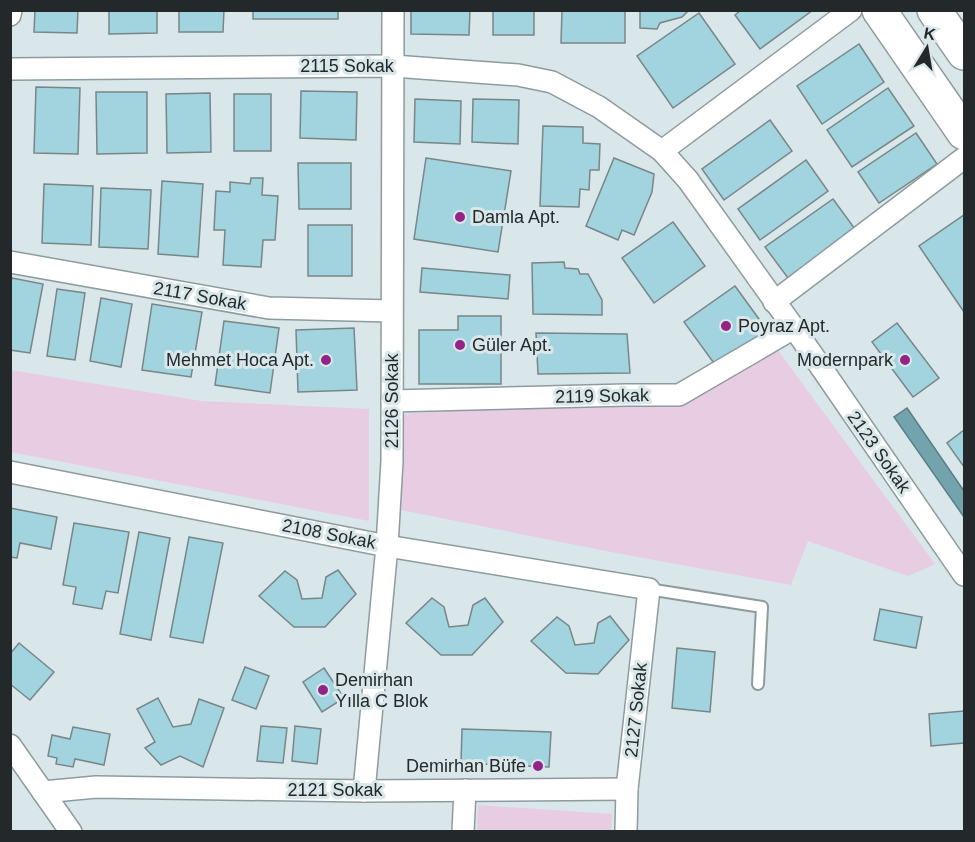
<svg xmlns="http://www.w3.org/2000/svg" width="975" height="842" viewBox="0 0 975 842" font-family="Arial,sans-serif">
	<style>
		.green { fill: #e8cce2 }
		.water { fill: #73a4ae; stroke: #5b7f86; stroke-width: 1.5 }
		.building { fill: #a1d4de; stroke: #798688; stroke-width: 1.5 }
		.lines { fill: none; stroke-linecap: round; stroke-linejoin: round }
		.service-casing { stroke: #8e9b9e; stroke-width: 14 }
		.minor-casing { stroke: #8e9b9e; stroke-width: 24 }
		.primary-casing { stroke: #8e9b9e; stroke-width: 36 }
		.service { stroke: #fff; stroke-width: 10 }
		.minor { stroke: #fff; stroke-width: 21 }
		.primary { stroke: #fff; stroke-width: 33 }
		.poi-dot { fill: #922485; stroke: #d9e7ea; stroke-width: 2 }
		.labels { text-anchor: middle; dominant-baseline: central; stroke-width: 6; stroke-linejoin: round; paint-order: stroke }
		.street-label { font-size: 18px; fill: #23292a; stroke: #d9e7ea }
		.poi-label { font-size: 18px; fill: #23292a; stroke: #d9e7ea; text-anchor: start }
	</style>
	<rect width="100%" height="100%" fill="#d9e7ea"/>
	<g class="green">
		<path d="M777,349L935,564L908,576L808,541L791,585L616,553L401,510L404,414L516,406H680Z"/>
		<path d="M10,370L202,401L369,409V521L11,452Z"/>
		<path d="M478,805L612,814L611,831H477Z"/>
	</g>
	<path class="water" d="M907,408L964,491V517L894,417Z"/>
	<g class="building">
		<path d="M35,10H78L77,33L34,32Z"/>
		<path d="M109,10H157V33L109,34Z"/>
		<path d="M179,10H224L223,32H179Z"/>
		<rect x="253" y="10" width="85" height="9"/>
		<path d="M411,10H470L469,35L411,34Z"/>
		<rect x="493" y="10" width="41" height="25"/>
		<path d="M562,10H625V43H561Z"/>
		<path d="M640,10H689L682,17L660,23L657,29L640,28Z"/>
		<path d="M741,10H813L760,49L735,15Z"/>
		<path d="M699,13L735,64L673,108L637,56Z"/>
		<path d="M859,44L884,82L822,124L797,86Z"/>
		<path d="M36,87L80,88L78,154L34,153Z"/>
		<path d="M888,88L914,126L852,167L827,130Z"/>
		<path d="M301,91L357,92L356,140L300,138Z"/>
		<path d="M96,92H147V153L97,154Z"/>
		<path d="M210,93L211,152L167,153L166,94Z"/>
		<rect x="234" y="94" width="37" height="57"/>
		<path d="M415,99L461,101L460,144L414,142Z"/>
		<path d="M473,99L519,100L518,144L472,142Z"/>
		<path d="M770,120L792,151L724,200L702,169Z"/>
		<path d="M543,126L583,127V143L600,144L599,170H590L589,190L580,189L579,207L540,206Z"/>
		<path d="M916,133L937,164L879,203L858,172Z"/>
		<path d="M426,158L511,171L498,252L414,239Z"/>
		<path d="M614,158L654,174L652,192L634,235L622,230L618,240L586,226Z"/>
		<path d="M806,160L828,191L760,240L738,209Z"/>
		<path d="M298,163H351V209H299Z"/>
		<path d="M251,178H263L262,195L278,196L275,240H263L261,267L223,265L225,230H214L216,191L230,192V182L250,184Z"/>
		<path d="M162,181L203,184L198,257L158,254Z"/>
		<path d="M44,184L93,186L91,245L42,243Z"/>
		<path d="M101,188L151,190L148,249L99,247Z"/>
		<path d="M833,199L855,229L788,278L765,247Z"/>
		<path d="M964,215V312L919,246Z"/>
		<path d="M673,222L705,266L654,303L622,258Z"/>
		<rect x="308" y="225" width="44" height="51"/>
		<path d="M564,262L565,268L578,269L580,274H588L602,300V315L533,314L532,263Z"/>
		<path d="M422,268L510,275L508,299L420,292Z"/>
		<path d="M12,278L43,284L30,353L10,350V285Z"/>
		<path d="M735,286L767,330L716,366L684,322Z"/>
		<path d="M57,289L85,293L75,360L47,356Z"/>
		<path d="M101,298L132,304L121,367L90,361Z"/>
		<path d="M152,304L202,312L191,377L142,370Z"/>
		<path d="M458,316H501V384H419V330H458Z"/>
		<path d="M224,321L279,328L270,393L215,385Z"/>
		<path d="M897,323L939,378L913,397L872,342Z"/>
		<path d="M354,328L357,390L298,392L296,330Z"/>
		<path d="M536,333L627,334L630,373L538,374Z"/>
		<path d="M964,430V467L947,443Z"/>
		<path d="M10,508L57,517L51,549L20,543L17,558L10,557Z"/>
		<path d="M74,523L129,532L118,593L106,591L102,609L73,604L76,587L63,585Z"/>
		<path d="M139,532L170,538L151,640L120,634Z"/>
		<path d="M189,537L223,543L203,643L170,637Z"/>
		<path d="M338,570L356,594L325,627H294L259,596L285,571L297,580L302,599L322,598L326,577Z"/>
		<path d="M432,598L444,607L449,627L468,625L473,605L485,598L503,622L472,655H441L406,623Z"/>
		<path d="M880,609L922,617L916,648L874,640Z"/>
		<path d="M610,616L629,640L598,674L566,673L531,641L557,617L569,626L575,645L594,643L598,623Z"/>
		<path d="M19,643L54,672L30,700L10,684V654Z"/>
		<path d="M677,648L715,652L710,712L672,708Z"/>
		<path d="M245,667L269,676L256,709L232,700Z"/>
		<path d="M324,668L344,698L322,712L303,682Z"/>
		<path d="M158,698L173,727L191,724L199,699L224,708L203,767L180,756L161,765L145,748L155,742L137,709Z"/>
		<path d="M964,711V743L931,746L929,714Z"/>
		<path d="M261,726L287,728L283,763L257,761Z"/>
		<path d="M295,726L321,729L317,764L292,761Z"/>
		<path d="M73,727L110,734L104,765L75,759L73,767L56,764L57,758L48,756L52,735L70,739Z"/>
		<path d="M462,729L551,732L549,767L461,763Z"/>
	</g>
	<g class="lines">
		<g class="service-casing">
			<path id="service" d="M648,589L762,607L758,684"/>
		</g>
		<g class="minor-casing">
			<g id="minor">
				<path d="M10,15L11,10"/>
				<path d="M10,69L393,66L518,75L552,82L599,107L662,151L688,180L794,328L964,575"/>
				<path d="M662,151L851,10"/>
				<path d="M10,262L269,308L392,311"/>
				<path d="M774,302L964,158"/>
				<path d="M392,401L626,395H679L794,328"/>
				<path d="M10,472L387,546L649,589L627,789L626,832"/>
				<path d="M10,745L71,832"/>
				<path d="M364,791L387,546L392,461L393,10"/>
				<path d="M43,792L96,787L364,791L627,789"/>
				<path d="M463,832L465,790"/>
			</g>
		</g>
		<g class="primary-casing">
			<g id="primary">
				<path d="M879,10L964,133"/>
				<path d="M934,10L964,53"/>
			</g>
		</g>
		<use href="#service" class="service"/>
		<use href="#minor" class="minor"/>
		<use href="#primary" class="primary"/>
	</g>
	<g class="poi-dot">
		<circle cx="460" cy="217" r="6"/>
		<circle cx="726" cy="326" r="6"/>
		<circle cx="460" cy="345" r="6"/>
		<circle cx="326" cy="360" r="6"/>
		<circle cx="905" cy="360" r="6"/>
		<circle cx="323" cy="690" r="6"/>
		<circle cx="538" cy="766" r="6"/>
	</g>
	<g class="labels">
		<g class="street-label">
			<text x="347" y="66">2115 Sokak</text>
			<text transform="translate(200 296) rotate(10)">2117 Sokak</text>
			<text transform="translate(602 396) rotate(-1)">2119 Sokak</text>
			<text transform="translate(392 401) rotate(-90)">2126 Sokak</text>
			<text transform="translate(879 452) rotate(55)">2123 Sokak</text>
			<text transform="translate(329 534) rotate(11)">2108 Sokak</text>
			<text transform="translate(636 710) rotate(-84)">2127 Sokak</text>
			<text x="335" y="790">2121 Sokak</text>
		</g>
		<g class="poi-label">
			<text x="472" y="217">Damla Apt.</text>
			<text x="738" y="326">Poyraz Apt.</text>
			<text x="472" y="345">Güler Apt.</text>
			<text x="314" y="360" text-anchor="end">Mehmet Hoca Apt.</text>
			<text x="893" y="360" text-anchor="end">Modernpark</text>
			<text x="335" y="680">Demirhan<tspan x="335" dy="21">Yılla C Blok</tspan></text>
			<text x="526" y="766" text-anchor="end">Demirhan Büfe</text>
		</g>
	</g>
	<rect width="975" height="842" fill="none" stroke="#23292a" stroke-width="24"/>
	<g transform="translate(927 48) rotate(11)" stroke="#d9e7ea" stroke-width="4.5" paint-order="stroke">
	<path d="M0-4.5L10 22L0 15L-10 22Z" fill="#23292a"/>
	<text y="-9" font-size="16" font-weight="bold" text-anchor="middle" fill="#23292a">K</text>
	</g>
</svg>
